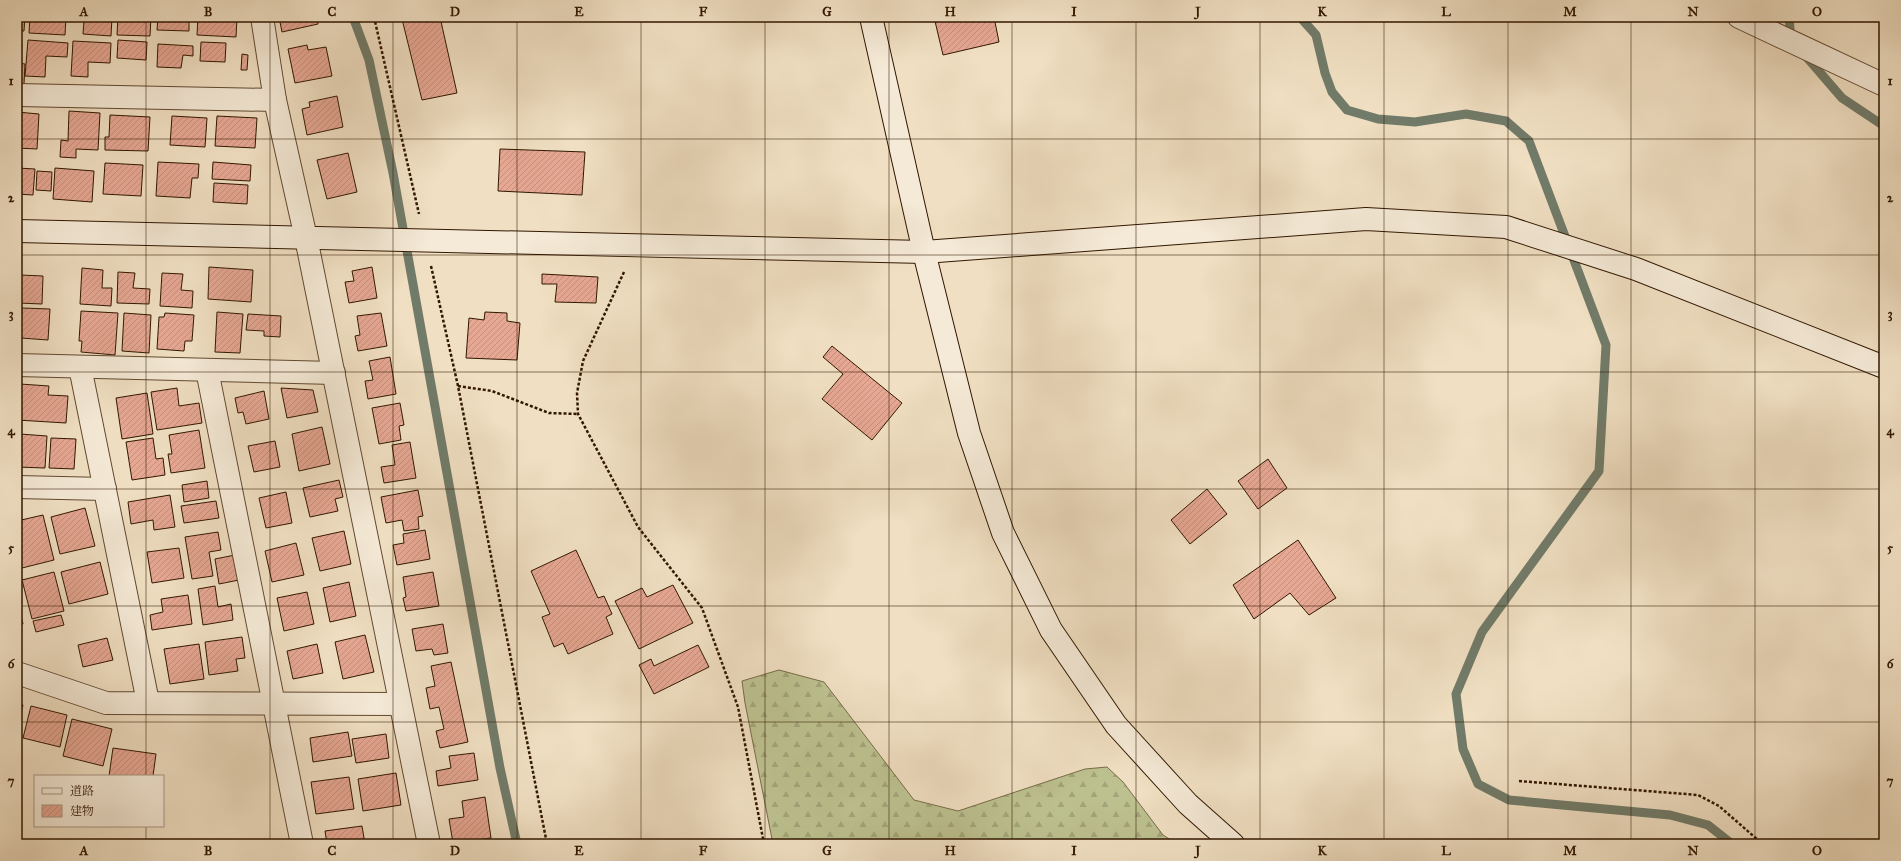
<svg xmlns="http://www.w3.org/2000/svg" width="1901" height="861" viewBox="0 0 1901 861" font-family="'IM FELL Great Primer','Noto Serif JP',serif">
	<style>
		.forest { fill: url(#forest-firs); stroke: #776c48 }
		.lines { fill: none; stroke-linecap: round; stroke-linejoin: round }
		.stream { stroke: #717b69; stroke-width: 9 }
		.building { fill: url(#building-hatch); stroke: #311700 }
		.street-casing { stroke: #614930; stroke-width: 24 }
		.secondary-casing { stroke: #311700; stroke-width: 24 }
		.path { stroke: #311700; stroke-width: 2.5; stroke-dasharray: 3 2; stroke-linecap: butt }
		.street { stroke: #f5ead7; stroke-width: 22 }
		.secondary { stroke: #f5ead7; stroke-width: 22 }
		.grid { fill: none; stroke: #311700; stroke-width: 1; stroke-opacity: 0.55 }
		.neatline { fill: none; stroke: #311700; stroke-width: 1.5 }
		.grid-label { font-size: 13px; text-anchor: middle; font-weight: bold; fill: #311700 }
	</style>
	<defs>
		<pattern id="forest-firs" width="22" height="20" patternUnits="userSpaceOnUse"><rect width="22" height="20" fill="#bdc190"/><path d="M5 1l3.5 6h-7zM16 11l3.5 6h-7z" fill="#a3a57a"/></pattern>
		<pattern id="building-hatch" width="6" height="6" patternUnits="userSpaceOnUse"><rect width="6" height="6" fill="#e6a793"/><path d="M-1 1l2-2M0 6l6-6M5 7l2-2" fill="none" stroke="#c68f7d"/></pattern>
	</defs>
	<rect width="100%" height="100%" fill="#f0dfc2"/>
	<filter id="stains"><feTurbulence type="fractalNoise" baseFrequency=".005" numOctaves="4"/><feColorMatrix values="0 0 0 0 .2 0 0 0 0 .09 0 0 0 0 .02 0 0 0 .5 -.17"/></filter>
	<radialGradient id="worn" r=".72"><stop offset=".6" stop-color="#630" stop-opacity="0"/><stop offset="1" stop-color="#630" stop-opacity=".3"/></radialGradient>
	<path class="forest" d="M779,670L824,682L914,800L958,811L1085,769L1107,767L1123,782L1163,835L1177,844H773L745,703L742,681Z"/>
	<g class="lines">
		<g class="stream">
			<path d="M353,17L369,60L393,173L500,768L517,844"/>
			<path d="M1300,17L1316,35L1325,73L1332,92L1347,110L1378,119L1415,122L1466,114L1506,121L1529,141L1606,345L1599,471L1482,632L1456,694L1463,749L1478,784L1509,800L1670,815L1708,825L1732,844"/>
			<path d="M1789,17L1791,40"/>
			<path d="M1804,54L1842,98L1884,126"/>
		</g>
	</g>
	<g class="building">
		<path d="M17,17H25L24,31H17Z"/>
		<path d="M30,17H66L65,35L29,33Z"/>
		<path d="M70,17H112L111,36L83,34L84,21H70Z"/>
		<path d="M118,17H151L150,36L117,35Z"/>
		<path d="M158,17H189V31L157,30Z"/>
		<path d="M198,17L237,18L236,37L197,35Z"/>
		<path d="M279,17H317L318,24L282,32Z"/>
		<path d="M408,17H440L457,93L422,100L402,19Z"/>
		<path d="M934,17H994L999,42L943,55Z"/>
		<path d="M28,40L68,43L67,57L46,56L45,77L25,76Z"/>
		<path d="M118,40L147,42L146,60L117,58Z"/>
		<path d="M73,41L111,43L110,63L88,62V77L71,76Z"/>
		<path d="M201,42L226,43L225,62L200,61Z"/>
		<path d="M17,44H22L21,58H17Z"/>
		<path d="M158,44L193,46V56L183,55L181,68L157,67Z"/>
		<path d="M307,45L308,50L326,47L332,76L295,83L288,49Z"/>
		<path d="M242,54L248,55L247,70H241Z"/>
		<path d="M17,63L25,64L24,84H17Z"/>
		<path d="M337,96L343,127L307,135L302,109L310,107L309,102Z"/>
		<path d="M69,111L100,113L98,150L76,149V158L60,157L61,140L68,141Z"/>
		<path d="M17,112L39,114L37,149L17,148Z"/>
		<path d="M110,115L150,117L148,151L105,150V137H109Z"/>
		<path d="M172,116L207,118L205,147L170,145Z"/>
		<path d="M217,116L257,118L255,148L215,146Z"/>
		<path d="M500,149L585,152L582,195L498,191Z"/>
		<path d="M348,153L357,192L327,199L317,160Z"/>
		<path d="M158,162L199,164L198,178H192L190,198L156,196Z"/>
		<path d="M213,162L251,165L250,181L212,179Z"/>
		<path d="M105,163L143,165L141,196L103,194Z"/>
		<path d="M17,168L35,169L33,195L17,194Z"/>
		<path d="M55,168L94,171L92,202L53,199Z"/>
		<path d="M37,171L52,172L51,191L36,190Z"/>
		<path d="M214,183L248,185L247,204L213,202Z"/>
		<path d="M209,267L253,270L251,302L208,299Z"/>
		<path d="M372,267L377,298L349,303L345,282L354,281L352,271Z"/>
		<path d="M82,268L103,270L102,288H112L111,306L80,304Z"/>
		<path d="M118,272L135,273L133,288L150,289L149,304L117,303Z"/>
		<path d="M162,273L183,274L181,290L193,291L192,308L160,306Z"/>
		<path d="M542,274L598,277L596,303L555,302L557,284H542Z"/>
		<path d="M20,275L43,276L42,304L18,303Z"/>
		<path d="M22,308L50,309L48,340L21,338Z"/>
		<path d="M81,311L118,313L115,355L81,352L82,341H79Z"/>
		<path d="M217,312L243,314L240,353L215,352Z"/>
		<path d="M485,312L507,313V321L520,323L517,360L466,358L469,318L484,320Z"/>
		<path d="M124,313L151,315L149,353L122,351Z"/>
		<path d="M165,313L194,315L192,341H185L184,351L157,349L159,317H164Z"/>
		<path d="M381,313L387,346L358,351L355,336L360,335L357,316Z"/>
		<path d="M248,314L281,316L280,337L264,336V331L246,330Z"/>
		<path d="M832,346L902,403L872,440L822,399L843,374L823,357Z"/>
		<path d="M390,357L396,394L368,399L365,381L373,380L369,361Z"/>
		<path d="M20,384L49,386L48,395L68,396L66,423L17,420Z"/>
		<path d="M177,388L179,406L199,403L202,423L157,430L151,392Z"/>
		<path d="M281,388L313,390L318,412L287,418Z"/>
		<path d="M264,391L269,419L246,424L243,412L238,413L235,398Z"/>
		<path d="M147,393L153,434L122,439L116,398Z"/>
		<path d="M400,403L404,425L399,426L401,440L379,444L372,408Z"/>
		<path d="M322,427L330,464L299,471L292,434Z"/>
		<path d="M199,430L205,468L171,473L168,454H172L169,435Z"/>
		<path d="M20,434L47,436L45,468L17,467Z"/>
		<path d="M51,438L76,439L74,469L49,468Z"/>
		<path d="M153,438L156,459L163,458L165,475L132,480L126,442Z"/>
		<path d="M275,441L280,467L254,472L248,446Z"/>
		<path d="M410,442L416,478L384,483L381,467L395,465L392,445Z"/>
		<path d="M1268,459L1287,488L1258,509L1238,481Z"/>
		<path d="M339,480L343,497L335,499L338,511L310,517L303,488Z"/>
		<path d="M207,481L209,498L184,502L182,485Z"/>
		<path d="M1207,489L1227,514L1190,544L1171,520Z"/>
		<path d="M418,490L423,516L418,517L419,529L404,531L402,520L386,523L381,497Z"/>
		<path d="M286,492L292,523L266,528L259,498Z"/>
		<path d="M170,495L175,527L154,530L153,520L131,524L128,502Z"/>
		<path d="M216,501L219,518L184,523L181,506Z"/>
		<path d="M85,508L95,546L60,554L51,517Z"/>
		<path d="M43,515L54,560L18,569L17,521Z"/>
		<path d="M425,530L430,559L397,565L393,545L404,543L403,534Z"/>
		<path d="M344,531L351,564L320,571L312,538Z"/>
		<path d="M218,532L221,550L209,552L213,576L192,579L185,537Z"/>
		<path d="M1298,540L1336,598L1309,615L1290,593L1254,619L1233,585Z"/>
		<path d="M296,543L304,575L272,582L265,551Z"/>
		<path d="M179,548L184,578L152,583L147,552Z"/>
		<path d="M576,550L598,598L604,596L612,614L606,617L613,634L568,654L563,643L554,647L542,617L550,614L531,571Z"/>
		<path d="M235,555L239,580L219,584L215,559Z"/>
		<path d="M100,562L108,594L69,604L61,572Z"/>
		<path d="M54,572L64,611L32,619L22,580Z"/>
		<path d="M433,572L439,606L406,611L403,598L406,597L403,577Z"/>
		<path d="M349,582L356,616L330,622L323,588Z"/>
		<path d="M673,585L693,623L639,649L615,601L642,588L647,597Z"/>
		<path d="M215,586L218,607L231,604L233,620L203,625L198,589Z"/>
		<path d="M307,592L314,624L284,631L277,598Z"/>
		<path d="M188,595L192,624L152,630L150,615L163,612L161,599Z"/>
		<path d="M17,599L23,624L17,625Z"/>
		<path d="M61,615L64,625L36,632L33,621Z"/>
		<path d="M443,624L448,653L434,655L432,649L416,651L412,629Z"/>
		<path d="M365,635L374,672L343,679L335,642Z"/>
		<path d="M242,637L245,658L236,659L238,671L209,675L205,642Z"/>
		<path d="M107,638L113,660L83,667L78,645Z"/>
		<path d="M199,644L204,679L170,684L164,649Z"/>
		<path d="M317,644L323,673L293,679L287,651Z"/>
		<path d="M698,645L709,667L654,694L639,665L651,659L654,666Z"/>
		<path d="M451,662L468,742L440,748L436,731L444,729L439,707L430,709L426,688L435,686L431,666Z"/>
		<path d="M17,703L23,705L17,727Z"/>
		<path d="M31,706L67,715L60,747L23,738Z"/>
		<path d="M72,719L112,729L103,766L63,756Z"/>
		<path d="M348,732L352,756L313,762L310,738Z"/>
		<path d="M386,734L389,758L356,763L352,739Z"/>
		<path d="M113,748L156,754L153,776H109Z"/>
		<path d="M474,753L478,780L438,786L436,771L451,768L449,756Z"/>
		<path d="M396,773L401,805L363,811L358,779Z"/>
		<path d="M349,777L354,809L316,814L311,782Z"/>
		<path d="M485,797L491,838L453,843L449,819L464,817L462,801Z"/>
		<path d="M362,826L365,844H327L325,831Z"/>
	</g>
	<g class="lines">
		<g class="street-casing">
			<g id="street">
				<path d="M262,17L275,100L306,238L429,844"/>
				<path d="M1739,17L1884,85"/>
				<path d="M17,95L275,100"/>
				<path d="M17,365L334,373"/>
				<path d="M80,367L148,702"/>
				<path d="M207,370L302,844"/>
				<path d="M17,487L105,489"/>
				<path d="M17,673L106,703L400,704"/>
			</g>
		</g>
		<g class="secondary-casing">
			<g id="secondary">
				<path d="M871,17L924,252L969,433L1003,533L1051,630L1116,725L1188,804L1233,844"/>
				<path d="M17,231L924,252L1366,219L1506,227L1636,269L1884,367"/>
			</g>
		</g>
		<g class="path">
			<path d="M374,17L419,214"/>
			<path d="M431,266L458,386L547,844"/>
			<path d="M624,272L583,361L577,393L578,414L638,527L702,608L738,707L764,844"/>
			<path d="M458,386L492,391L549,413L578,414"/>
			<path d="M1519,781L1698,795L1719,806L1758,840"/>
			<path d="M1755,844L1758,840L1762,844"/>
			<path d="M1874,844L1884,837"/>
		</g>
		<use href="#street" class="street"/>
		<use href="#secondary" class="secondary"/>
	</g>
	<path class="grid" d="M146,17V776M270,17V844M393,17V844M517,17V844M641,17V844M765,17V844M889,17V844M1012,17V844M1136,17V844M1260,17V844M1384,17V844M1508,17V844M1631,17V844M1755,17V844M17,139H1884M17,255H1884M17,372H1884M17,489H1884M17,606H1884M17,722H1884M146,826V844"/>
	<rect width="1901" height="861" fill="none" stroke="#f0dfc2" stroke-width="44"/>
	<rect x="34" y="775" width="130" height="52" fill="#f5ead7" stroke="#a79681"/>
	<rect x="42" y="788" width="20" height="6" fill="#f5ead7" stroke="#a79681"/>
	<text x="70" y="795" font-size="12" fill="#311700">道路</text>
	<rect x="42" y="805" width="20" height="12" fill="url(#building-hatch)" stroke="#a79681"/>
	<text x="70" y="815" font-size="12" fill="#311700">建物</text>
	<rect x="22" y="22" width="1857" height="817" class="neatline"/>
	<g class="grid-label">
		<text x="84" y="16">A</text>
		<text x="208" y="16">B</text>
		<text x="332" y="16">C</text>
		<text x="455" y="16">D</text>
		<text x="579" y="16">E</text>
		<text x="703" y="16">F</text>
		<text x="827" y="16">G</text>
		<text x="950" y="16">H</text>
		<text x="1074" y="16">I</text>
		<text x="1198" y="16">J</text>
		<text x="1322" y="16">K</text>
		<text x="1446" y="16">L</text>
		<text x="1570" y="16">M</text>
		<text x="1693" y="16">N</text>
		<text x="1817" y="16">O</text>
		<text x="11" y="85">1</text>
		<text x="1890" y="85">1</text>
		<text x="11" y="202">2</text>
		<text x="1890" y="202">2</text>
		<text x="11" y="318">3</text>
		<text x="1890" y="318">3</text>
		<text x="11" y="435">4</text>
		<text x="1890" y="435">4</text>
		<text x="11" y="552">5</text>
		<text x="1890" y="552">5</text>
		<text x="11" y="668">6</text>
		<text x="1890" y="668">6</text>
		<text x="11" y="785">7</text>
		<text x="1890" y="785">7</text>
		<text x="84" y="855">A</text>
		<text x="208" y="855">B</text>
		<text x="332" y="855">C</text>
		<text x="455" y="855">D</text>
		<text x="579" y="855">E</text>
		<text x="703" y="855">F</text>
		<text x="827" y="855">G</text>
		<text x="950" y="855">H</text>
		<text x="1074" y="855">I</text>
		<text x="1198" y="855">J</text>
		<text x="1322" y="855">K</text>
		<text x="1446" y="855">L</text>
		<text x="1570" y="855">M</text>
		<text x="1693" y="855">N</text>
		<text x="1817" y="855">O</text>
	</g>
	<rect width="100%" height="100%" filter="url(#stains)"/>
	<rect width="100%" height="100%" fill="url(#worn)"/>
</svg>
